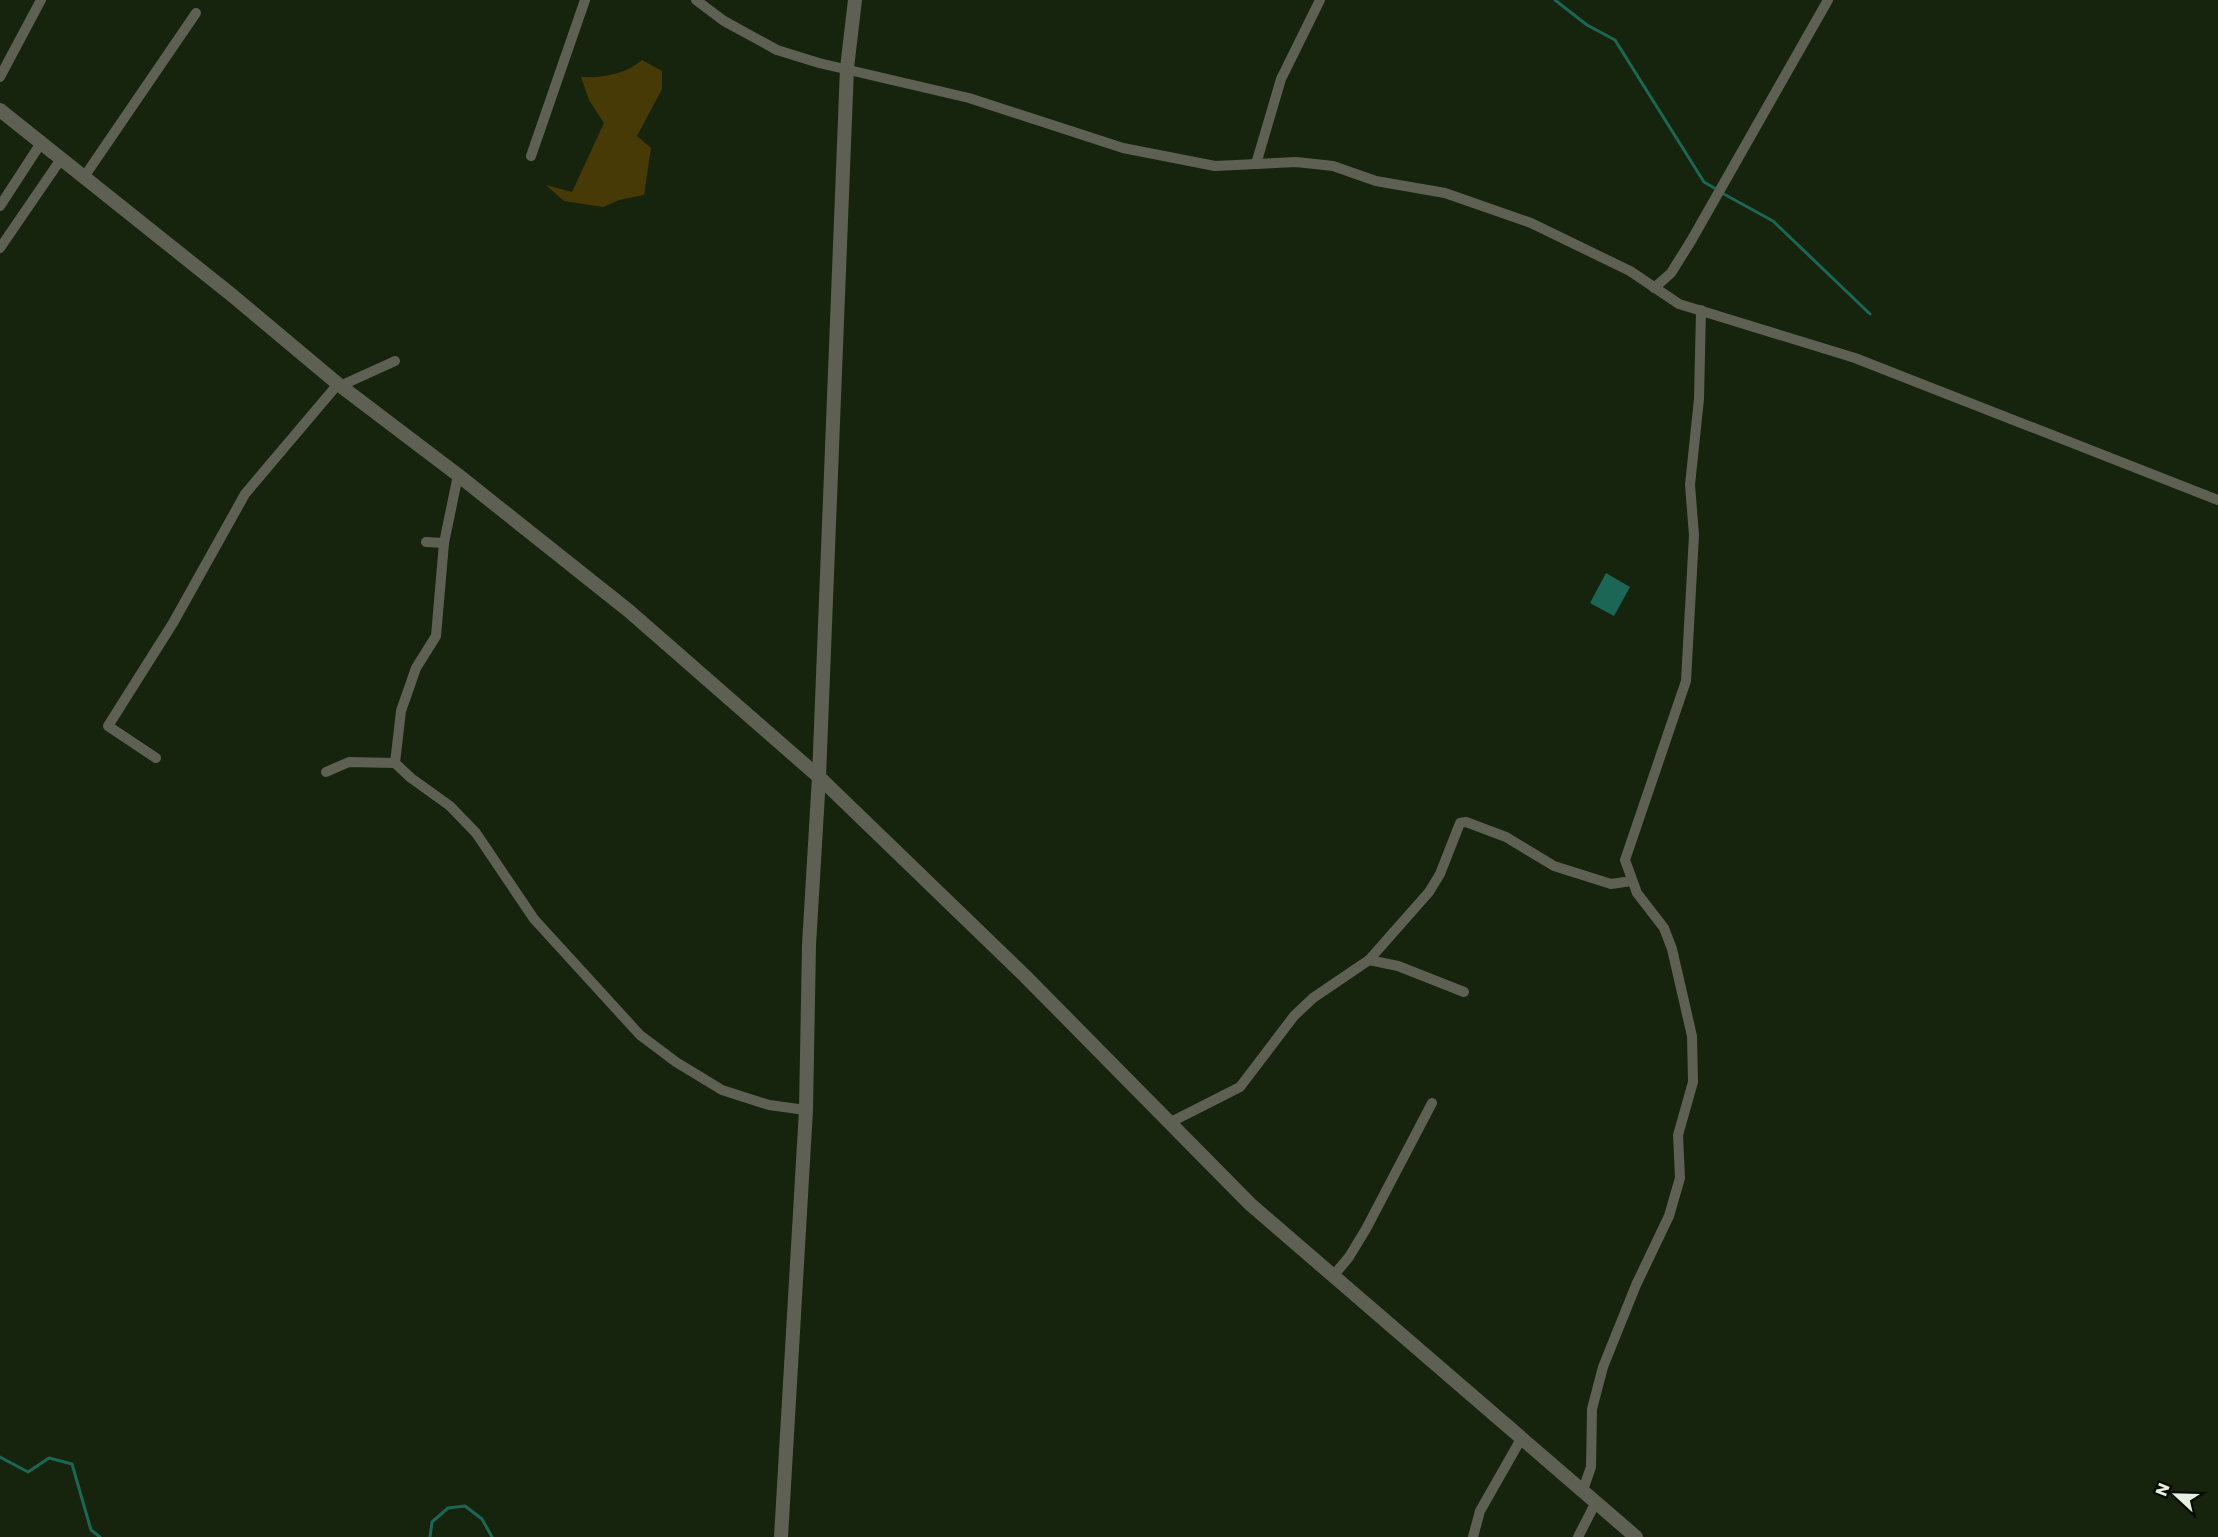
<svg xmlns="http://www.w3.org/2000/svg" width="2218" height="1537" viewBox="0 0 2218 1537" font-family="Poppins,sans-serif">
	<style>
		.green { fill: #483a07 }
		.water { fill: #1b6655 }
		.lines { fill: none; stroke-linecap: round; stroke-linejoin: round }
		.stream { stroke: #1b6655; stroke-width: 3 }
		.minor { stroke: #5e6053; stroke-width: 10 }
		.tertiary { stroke: #5e6053; stroke-width: 14 }
	</style>
	<rect width="100%" height="100%" fill="#16230d"/>
	<path class="green" d="M642,60L662,71V89L637,136L651,148L644,195L619,200L603,207L564,201L546,185L572,192L604,123L589,100L581,77C603,78 626,74 642,60Z"/>
	<path class="water" d="M1606,573L1630,587L1614,616L1590,603Z"/>
	<g class="lines">
		<g class="stream">
			<path d="M1555,0L1587,25L1615,40L1704,182L1716,189"/>
			<path d="M1722,193L1773,221L1870,314"/>
			<path d="M0,1457L28,1472L49,1458L72,1464L91,1530L100,1537"/>
			<path d="M430,1537L432,1522L448,1508L465,1506L482,1519L492,1537"/>
		</g>
		<g class="minor">
			<path d="M696,0L724,21L777,50L819,63L969,98L1123,148L1215,166L1296,162L1333,166L1376,181L1445,193L1531,223L1630,271L1679,304L1855,358L2218,500"/>
			<path d="M0,77L41,0"/>
			<path d="M531,156L585,0"/>
			<path d="M1256,164L1281,79L1320,0"/>
			<path d="M84,177L196,13"/>
			<path d="M0,206L41,143"/>
			<path d="M0,248L61,159"/>
			<path d="M1654,288L1671,273L1691,241L1828,0"/>
			<path d="M340,386L395,361"/>
			<path d="M458,475L444,543L436,636L416,668L401,711L395,763L411,778L450,806L476,833L534,919L640,1035L676,1062L722,1090L769,1105L806,1110"/>
			<path d="M426,542L444,543"/>
			<path d="M156,758L108,726L173,623L245,494L338,384"/>
			<path d="M326,772L349,762L395,763"/>
			<path d="M1369,960L1398,966L1464,992"/>
			<path d="M1169,1123L1240,1087L1294,1016L1313,998L1369,960L1429,892L1440,874L1460,823L1466,822L1506,837L1554,866L1611,884L1632,881"/>
			<path d="M1334,1275L1349,1257L1366,1229L1432,1103"/>
			<path d="M1583,1490L1591,1467L1592,1409L1603,1367L1636,1285L1669,1216L1680,1178L1678,1135L1693,1082L1692,1036L1672,949L1664,928L1637,893L1625,860L1686,681L1694,535L1690,485L1699,399L1701,310"/>
			<path d="M1473,1537L1480,1511L1521,1439"/>
			<path d="M1578,1537L1596,1502"/>
		</g>
		<g class="tertiary">
			<path d="M0,110L233,296L338,384L458,475L629,611L819,777L1025,976L1250,1204L1636,1537"/>
			<path d="M781,1537L806,1110L809,945L819,777L847,68L855,0"/>
		</g>
	</g>
	<g transform="translate(2176 1495) rotate(292)" stroke="#060b03" stroke-width="4.5" paint-order="stroke">
	<path d="M0-4.5L10 22L0 15L-10 22Z" fill="#e6efe0"/>
	<text y="-9" font-size="16" font-weight="bold" text-anchor="middle" fill="#e6efe0">N</text>
	</g>
</svg>
